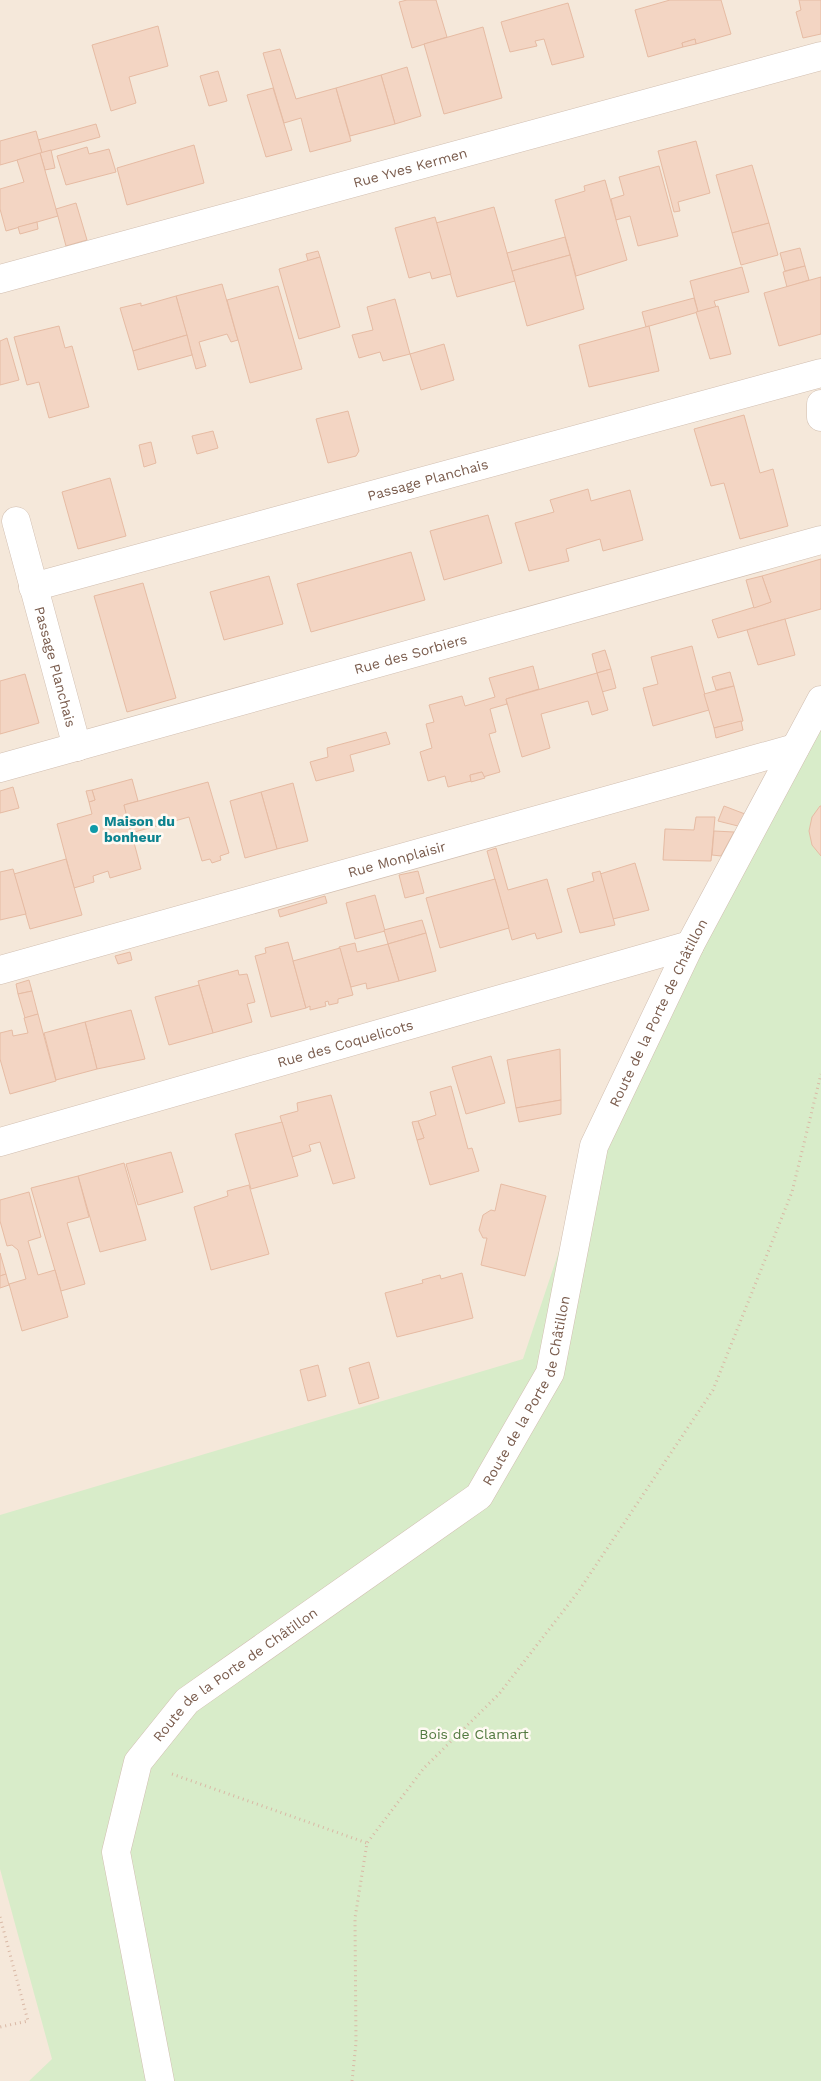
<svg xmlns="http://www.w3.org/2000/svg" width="821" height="2081" viewBox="0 0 821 2081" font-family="'Work Sans',sans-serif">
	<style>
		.residential { fill: #f5e8da }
		.green { fill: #d8ecc9 }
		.building { fill: #f3d5c3; stroke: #e6bba3 }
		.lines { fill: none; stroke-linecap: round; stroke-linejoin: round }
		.street-casing { stroke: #d1beb0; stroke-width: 29 }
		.path { stroke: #d9b8a5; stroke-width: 3; stroke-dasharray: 1 4; stroke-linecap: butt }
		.street { stroke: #fff; stroke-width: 28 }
		.culture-dot { fill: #0f9aa8; stroke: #fffaf3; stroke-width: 2 }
		.labels { text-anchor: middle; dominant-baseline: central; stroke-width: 5; stroke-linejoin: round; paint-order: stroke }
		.street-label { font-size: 14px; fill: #7a5c4d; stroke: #fffaf3 }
		.culture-label { font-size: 14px; font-weight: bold; fill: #0d838f; stroke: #fffaf3; text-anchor: start }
		.park-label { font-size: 14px; fill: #537a41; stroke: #fffaf3 }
	</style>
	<rect width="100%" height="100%" fill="#fdf6ec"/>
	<rect class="residential" x="0" y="0" width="821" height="2081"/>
	<path class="green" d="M821,700V2081H29L52,2059L0,1869V1515L523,1359L594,1146Z"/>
	<g class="building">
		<path d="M407,0H436L447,37L412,48L399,2Z"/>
		<path d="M670,0H721L731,34L696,44L695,39L682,43L683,47L648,57L635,10Z"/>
		<path d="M799,0H821V34L803,38L796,12L801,10Z"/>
		<path d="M568,3L584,57L552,65L544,39L535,41L537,46L510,52L501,22Z"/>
		<path d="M158,26L168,66L129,77L136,103L111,111L92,45Z"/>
		<path d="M483,27L502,98L444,114L424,44Z"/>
		<path d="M695,39L696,44L683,47L682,43Z"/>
		<path d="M280,49L296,99L336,88L351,141L310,152L301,118L284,123L263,53Z"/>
		<path d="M407,67L421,116L395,124L381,75Z"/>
		<path d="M218,71L227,101L209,106L200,76Z"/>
		<path d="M381,75L395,124L350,136L336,88Z"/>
		<path d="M273,88L292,150L266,157L247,95Z"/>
		<path d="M96,124L100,137L42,153L38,140Z"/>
		<path d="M36,131L42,153L0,165V141Z"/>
		<path d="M696,141L710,193L678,202L680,211L674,212L658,151Z"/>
		<path d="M194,145L204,183L127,205L117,168Z"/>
		<path d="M87,147L89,154L109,149L116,172L66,185L57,156Z"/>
		<path d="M51,150L55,168L45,170L40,153Z"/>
		<path d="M40,153L58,216L6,231L0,209V189L24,182L17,160Z"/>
		<path d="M752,165L769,223L732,233L716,175Z"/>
		<path d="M659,166L678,236L638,246L630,216L616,220L611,199L624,195L619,177Z"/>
		<path d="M605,180L627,260L576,276L555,200L585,191L584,186Z"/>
		<path d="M76,203L87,240L66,246L56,209Z"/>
		<path d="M494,207L515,281L457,297L436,223Z"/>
		<path d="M435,217L451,274L432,279L430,272L409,278L395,228Z"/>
		<path d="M37,222L38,229L20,234L18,227Z"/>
		<path d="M769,223L778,255L741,265L732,233Z"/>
		<path d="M565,237L570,255L512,271L507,253Z"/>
		<path d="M800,248L805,266L785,271L780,253Z"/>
		<path d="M318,251L320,257L308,261L306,254Z"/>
		<path d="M570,255L584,309L527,326L512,271Z"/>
		<path d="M320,257L340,327L299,339L279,269Z"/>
		<path d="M805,266L809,280L787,287L783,272Z"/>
		<path d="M742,267L749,292L714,301L716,307L698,312L690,281Z"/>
		<path d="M821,277V334L779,346L764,293Z"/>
		<path d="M222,284L238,340L231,342L227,334L199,342L206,366L196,369L176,296Z"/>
		<path d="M278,286L302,369L250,383L227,300Z"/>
		<path d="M176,296L187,335L133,351L120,308L141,303V306Z"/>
		<path d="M694,298L698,312L646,327L642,312Z"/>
		<path d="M395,299L410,354L383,361L380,352L359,358L352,335L373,330L367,307Z"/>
		<path d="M718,306L731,354L710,359L696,312Z"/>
		<path d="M59,326L65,348L72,346L89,407L49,418L39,382L27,385L14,337Z"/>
		<path d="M649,326L659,371L589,387L579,345Z"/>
		<path d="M187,335L192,355L138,370L133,351Z"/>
		<path d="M7,338L19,380L0,385V341Z"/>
		<path d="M444,344L454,380L421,390L410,354Z"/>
		<path d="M348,411L359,451L356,456L328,463L316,419Z"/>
		<path d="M744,415L760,473L773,469L788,526L740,539L724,483L711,486L694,429Z"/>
		<path d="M213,431L218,448L197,454L192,436Z"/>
		<path d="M151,442L156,463L144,467L139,445Z"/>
		<path d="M110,478L126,536L78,549L62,492Z"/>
		<path d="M588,489L591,501L630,490L643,540L603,551L600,539L566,549L569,561L529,571L515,523L554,512L550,500Z"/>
		<path d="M488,515L502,563L444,580L430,531Z"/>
		<path d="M411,552L425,600L311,632L297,584Z"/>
		<path d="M821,559V609L718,638L712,620L771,602L762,576Z"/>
		<path d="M269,576L283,624L224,640L210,592Z"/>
		<path d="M762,576L771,602L754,608L746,580Z"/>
		<path d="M143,583L176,698L127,712L94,596Z"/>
		<path d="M785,619L795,655L758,665L747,630Z"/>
		<path d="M692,646L709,710L653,726L643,688L658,684L651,657Z"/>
		<path d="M605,650L611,669L597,673L592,654Z"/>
		<path d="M533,666L539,689L506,699L507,704L490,709L496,732L489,734L500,772L483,777L482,772L470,775L471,781L448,787L445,776L428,781L420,752L432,748L426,724L434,722L429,705L462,696L465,706L495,697L489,678Z"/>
		<path d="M611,669L616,688L602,692L597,673Z"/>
		<path d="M730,672L734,686L716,690L712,677Z"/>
		<path d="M597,673L608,710L592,715L588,701L541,714L550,748L522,757L506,699Z"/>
		<path d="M25,674L39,723L0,734V681Z"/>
		<path d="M734,686L743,721L714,728L704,694Z"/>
		<path d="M741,721L743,730L716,738L714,728Z"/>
		<path d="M386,732L390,744L350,755L354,771L316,781L310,762L328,757L327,748Z"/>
		<path d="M482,772L485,778L471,782L470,775Z"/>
		<path d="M132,779L138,801L124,805L141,869L110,878L108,871L93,876L94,882L74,888L57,824L92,814L89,802L95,800L92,790Z"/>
		<path d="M208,782L229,853L220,856L221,860L212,863L210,859L202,861L189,817L131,833L124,805Z"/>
		<path d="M293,783L308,841L277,849L261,792Z"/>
		<path d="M13,787L19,808L0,813V791Z"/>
		<path d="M92,790L95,800L89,802L86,791Z"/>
		<path d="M261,792L277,849L245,858L230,801Z"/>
		<path d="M724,806L745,814L738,826L718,821Z"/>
		<path d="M820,806H821V856L812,845L809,831L812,817Z"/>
		<path d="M696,817H715L711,861L663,860L665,829L694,830Z"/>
		<path d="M714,831L734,832L721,856L712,855Z"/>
		<path d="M496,848L508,890L547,879L562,932L537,939L535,933L512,940L487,851Z"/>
		<path d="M66,859L82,915L30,929L14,874Z"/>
		<path d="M635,863L649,910L613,919L600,874Z"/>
		<path d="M13,869L26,914L0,920V872Z"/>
		<path d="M418,871L424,893L405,898L399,875Z"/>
		<path d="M600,871L615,925L580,933L567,889L594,881L592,873Z"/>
		<path d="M495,879L509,928L440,948L426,898Z"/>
		<path d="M375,895L385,931L355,939L346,903Z"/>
		<path d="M325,896L327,903L280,917L278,910Z"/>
		<path d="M422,920L426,933L388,944L384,930Z"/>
		<path d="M426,933L436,971L399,981L388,944Z"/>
		<path d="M288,942L306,1008L271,1017L255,956L266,953L265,948Z"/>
		<path d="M355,943L357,952L388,944L399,981L367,989L366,983L351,987L339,947Z"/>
		<path d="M340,948L353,995L338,999V1003L329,1005L328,1001L325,1002L326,1006L310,1010V1006L306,1008L293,961Z"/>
		<path d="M130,952L132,960L118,964L115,956Z"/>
		<path d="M238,970L239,975L247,974L255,1002L247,1004L252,1022L213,1033L198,981Z"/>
		<path d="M29,980L32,991L18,994L16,984Z"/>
		<path d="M199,985L213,1033L169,1045L155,997Z"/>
		<path d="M32,991L38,1014L25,1018L18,994Z"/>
		<path d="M131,1010L145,1059L97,1069L85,1022Z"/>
		<path d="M38,1014L56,1081L10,1094L0,1059V1033L12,1030L13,1036L28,1033L24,1018Z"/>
		<path d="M85,1022L97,1069L56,1080L44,1033Z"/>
		<path d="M560,1049L561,1100L516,1108L507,1060Z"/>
		<path d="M491,1056L505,1103L466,1114L452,1067Z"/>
		<path d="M451,1086L468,1149L472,1148L479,1171L430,1185L417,1140L424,1138L418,1121L436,1115L430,1092Z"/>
		<path d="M331,1095L355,1178L333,1184L320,1142L309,1145L311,1151L292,1157L280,1116L298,1111L297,1103Z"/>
		<path d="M561,1100V1114L519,1122L516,1108Z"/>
		<path d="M418,1121L424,1138L417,1140L412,1122Z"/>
		<path d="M282,1122L298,1176L251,1189L235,1134Z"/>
		<path d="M171,1152L183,1192L138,1205L126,1164Z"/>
		<path d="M124,1163L146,1240L100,1252L78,1176Z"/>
		<path d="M78,1176L89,1217L67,1223L85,1284L61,1291L31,1188Z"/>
		<path d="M501,1184L546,1196L525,1276L481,1265L487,1238H483L479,1230L483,1215L491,1210L495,1211Z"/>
		<path d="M249,1185L269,1254L211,1270L194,1207L228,1196L227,1191Z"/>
		<path d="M29,1192L41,1237L28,1241L38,1275L55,1270L68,1317L22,1331L9,1284L26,1279L18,1250L12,1245L7,1246L0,1221V1200Z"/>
		<path d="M0,1253L6,1274L0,1276Z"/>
		<path d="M462,1273L473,1318L397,1337L385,1293L423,1283L422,1280L440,1275L441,1279Z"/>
		<path d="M6,1274L9,1285L0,1288V1276Z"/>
		<path d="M369,1362L379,1398L359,1404L349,1368Z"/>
		<path d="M318,1365L326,1396L308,1401L300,1370Z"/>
	</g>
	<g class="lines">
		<g class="street-casing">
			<g id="street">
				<path id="s1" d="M0,279L821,56"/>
				<path d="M821,404V417"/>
				<path id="s2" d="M16,521L77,747"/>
				<path id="s3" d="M33,587L821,373"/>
				<path id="s4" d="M0,768L821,540"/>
				<path id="s5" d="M0,970L795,748"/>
				<path id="s6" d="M0,1142L690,945"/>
				<path id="s7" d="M160,2081L116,1852L138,1762L187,1701L479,1496L550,1373L594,1146L690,945L821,700"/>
			</g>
		</g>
		<g class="path">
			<path d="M172,1774L367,1843"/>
			<path d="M0,1917L28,2021L0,2027"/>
			<path d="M352,2081L356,2043L355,1918L367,1843L424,1768L499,1694L578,1592L713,1390L792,1192L821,1074"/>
		</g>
		<use href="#street" class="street"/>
	</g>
	<circle class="culture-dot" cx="94" cy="829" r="5"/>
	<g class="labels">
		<g class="street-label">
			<text stroke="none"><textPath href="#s1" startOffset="425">Rue Yves Kermen</textPath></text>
			<text stroke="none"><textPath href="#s3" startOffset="409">Passage Planchais</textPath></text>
			<text stroke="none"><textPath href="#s4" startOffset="426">Rue des Sorbiers</textPath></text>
			<text stroke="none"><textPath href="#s2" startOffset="151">Passage Planchais</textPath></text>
			<text stroke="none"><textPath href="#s5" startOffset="412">Rue Monplaisir</textPath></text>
			<text stroke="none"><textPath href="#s7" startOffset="1282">Route de la Porte de Châtillon</textPath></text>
			<text stroke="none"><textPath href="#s6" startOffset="359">Rue des Coquelicots</textPath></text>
			<text stroke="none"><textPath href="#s7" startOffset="878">Route de la Porte de Châtillon</textPath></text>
			<text stroke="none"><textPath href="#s7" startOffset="458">Route de la Porte de Châtillon</textPath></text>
		</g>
		<g class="culture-label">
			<text x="104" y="821">Maison du<tspan x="104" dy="16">bonheur</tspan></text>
		</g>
		<g class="park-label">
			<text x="474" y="1734">Bois de Clamart</text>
		</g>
	</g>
</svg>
